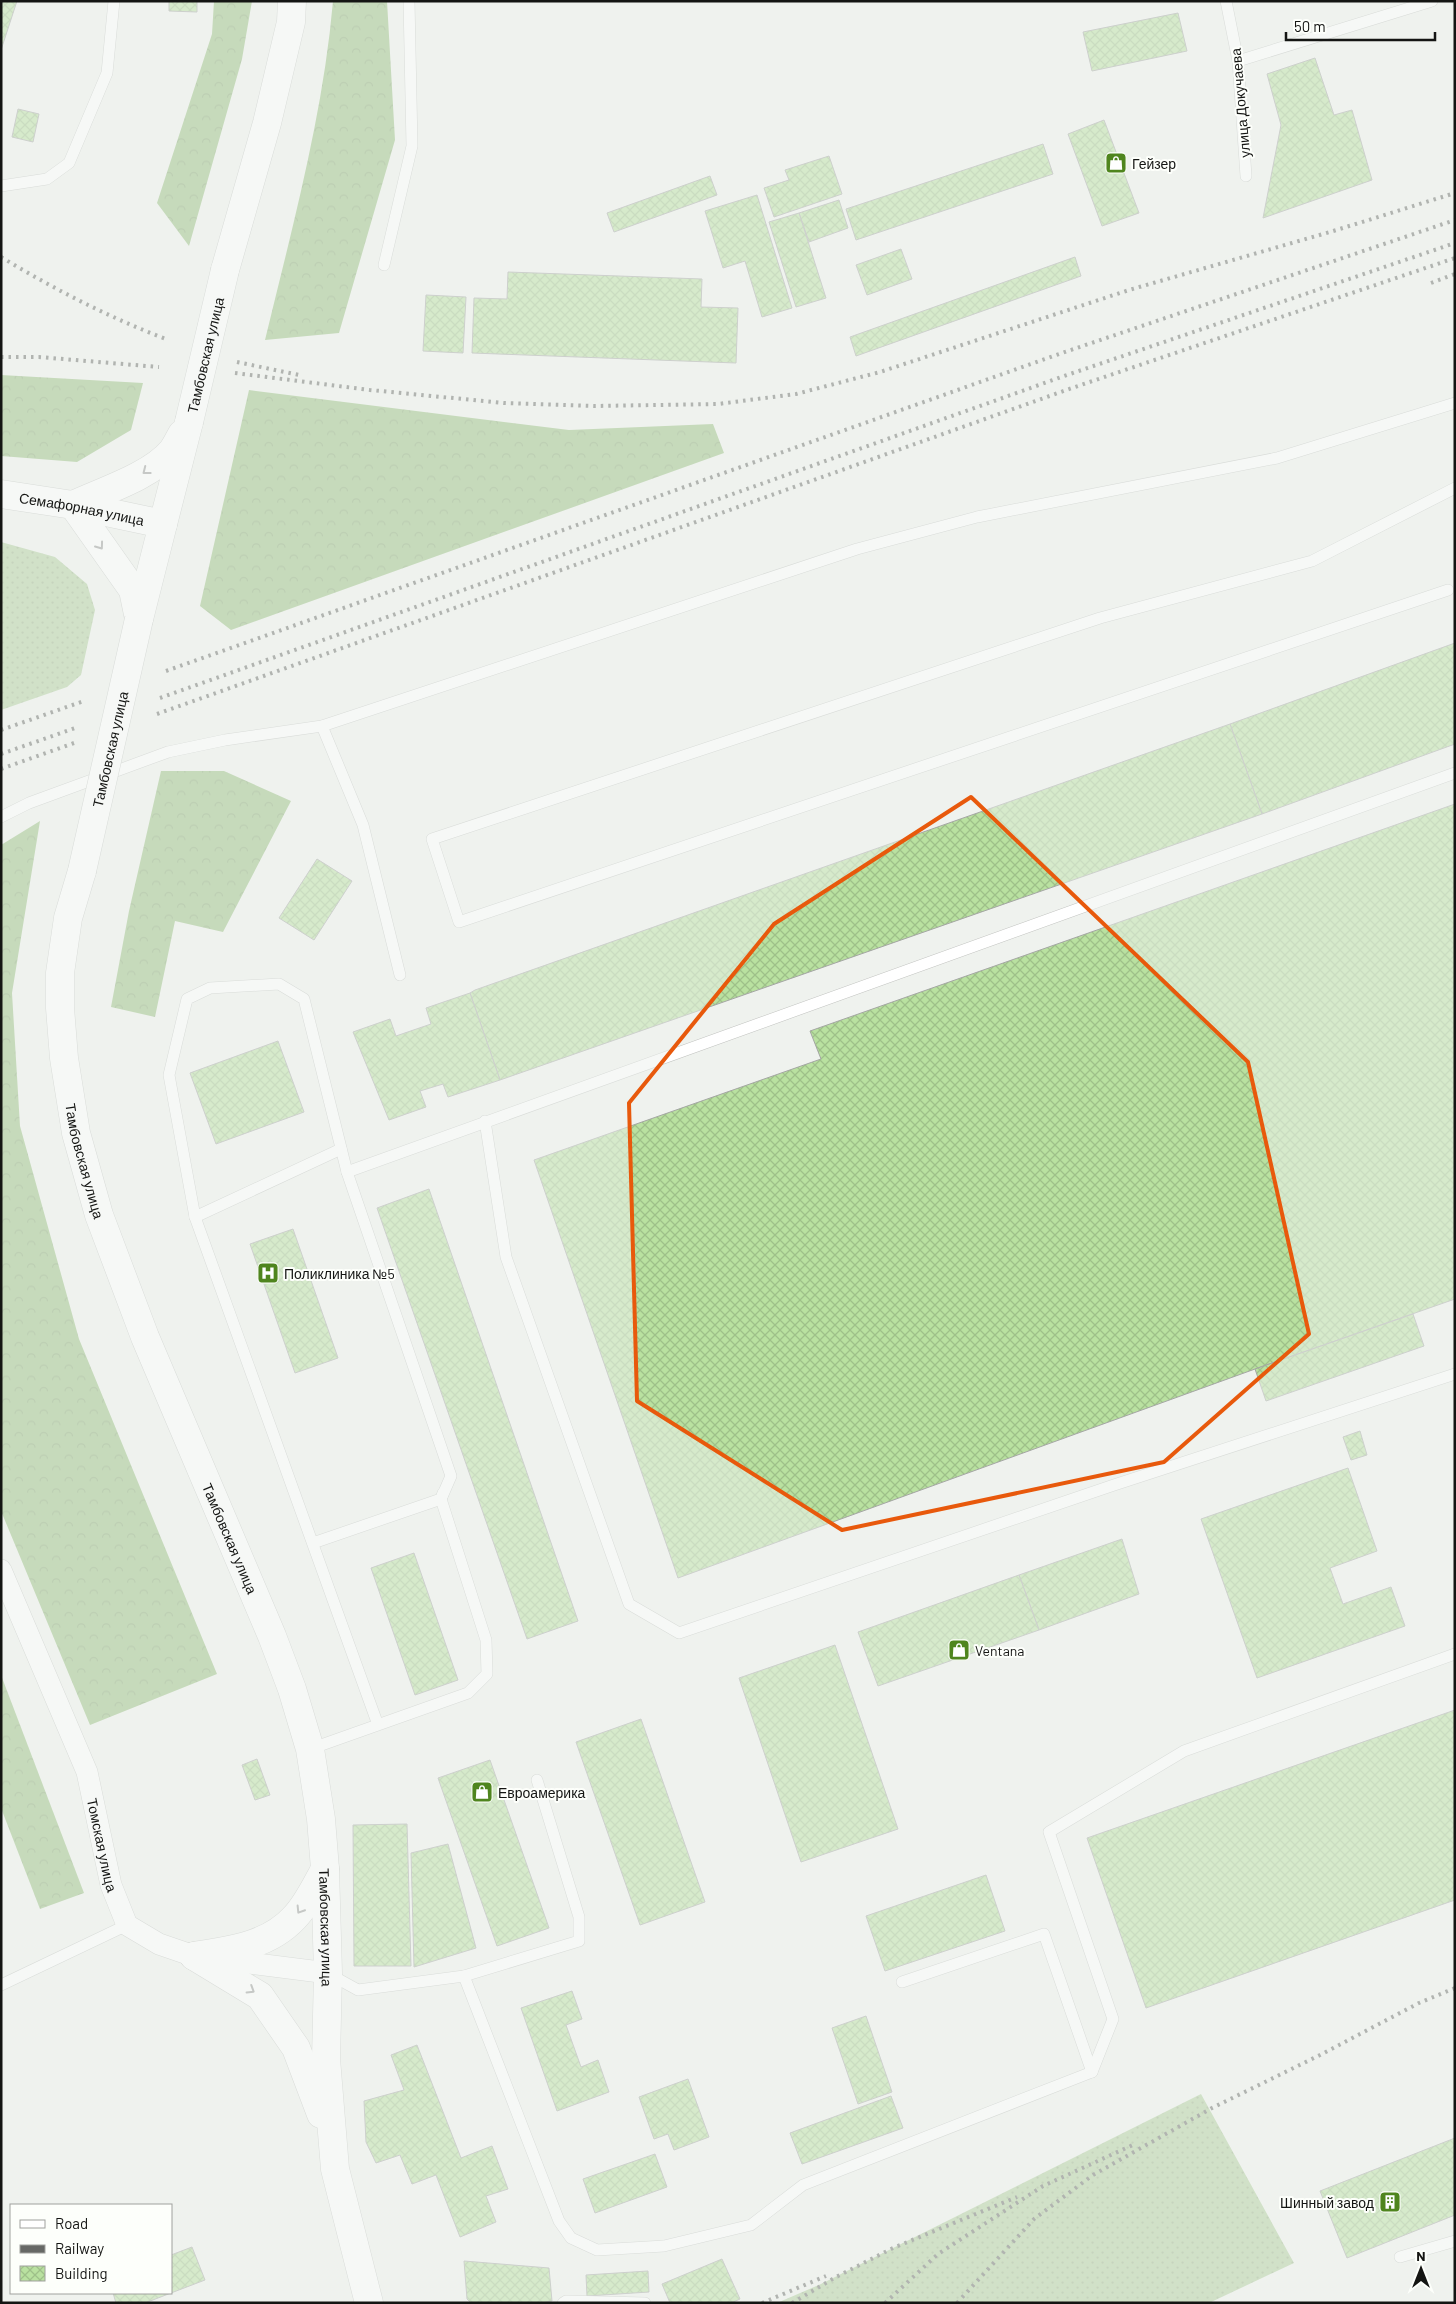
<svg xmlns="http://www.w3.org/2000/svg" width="1456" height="2304" viewBox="0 0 1456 2304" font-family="Barlow,sans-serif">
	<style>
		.grass { fill: url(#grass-dots) }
		.forest { fill: url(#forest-crowns) }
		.building { fill: url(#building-cross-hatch); stroke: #a4a6a3 }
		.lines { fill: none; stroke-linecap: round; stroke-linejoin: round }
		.service-casing { stroke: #c0c2bf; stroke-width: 12 }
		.minor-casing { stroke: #c0c2bf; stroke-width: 22 }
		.primary-casing { stroke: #c0c2bf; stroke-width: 29 }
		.trunk-casing { stroke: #c0c2bf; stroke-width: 29 }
		.service { stroke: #fff; stroke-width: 11 }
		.minor { stroke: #fff; stroke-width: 21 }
		.primary { stroke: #fff; stroke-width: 28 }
		.trunk { stroke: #fff; stroke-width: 28 }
		.rail { stroke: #666865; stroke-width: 4; stroke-dasharray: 2.5 5; stroke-linecap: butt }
		.primary-bridge-casing { stroke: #c0c2bf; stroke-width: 29; stroke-linecap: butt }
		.trunk-bridge-casing { stroke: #c0c2bf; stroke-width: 29; stroke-linecap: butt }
		.primary-bridge { stroke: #fff; stroke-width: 28 }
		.trunk-bridge { stroke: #fff; stroke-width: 28 }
		.oneway { stroke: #959695 }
		.marked { fill: none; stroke: #e8590c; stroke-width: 4; stroke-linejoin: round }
		.labels { text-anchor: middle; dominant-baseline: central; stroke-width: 4; stroke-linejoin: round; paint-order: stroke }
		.street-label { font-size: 14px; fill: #141513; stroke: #fdfffb }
		.poi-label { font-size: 14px; fill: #141513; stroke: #fdfffb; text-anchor: start }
	</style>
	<defs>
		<pattern id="grass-dots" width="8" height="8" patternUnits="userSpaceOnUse" patternTransform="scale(1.25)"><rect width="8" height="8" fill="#adcc99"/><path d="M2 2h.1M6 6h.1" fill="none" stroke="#94ae83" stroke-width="1.8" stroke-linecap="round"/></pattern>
		<pattern id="forest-crowns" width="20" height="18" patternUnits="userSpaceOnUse" patternTransform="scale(1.25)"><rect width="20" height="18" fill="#96bd7d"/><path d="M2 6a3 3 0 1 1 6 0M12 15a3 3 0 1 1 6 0" fill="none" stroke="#80a26b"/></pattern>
		<pattern id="building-cross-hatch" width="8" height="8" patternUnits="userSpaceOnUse" patternTransform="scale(1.25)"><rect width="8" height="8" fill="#b9e1a0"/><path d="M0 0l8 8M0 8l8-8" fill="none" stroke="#9ec089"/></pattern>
	</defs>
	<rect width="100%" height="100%" fill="#eff2ee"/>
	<g class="grass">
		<path d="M1,542L55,557L87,584L95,610L81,675L67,687L1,710Z"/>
		<path d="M1201,2094L1294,2263L1209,2303H777L821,2284Z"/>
	</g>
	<g class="forest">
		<path d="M214,1H252L242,59L189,246L157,203L212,34Z"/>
		<path d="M333,1H387L395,140L339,333L265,340C292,228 323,116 333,1Z"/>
		<path d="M1,375L143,383L131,430L77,462L1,456Z"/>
		<path d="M249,390L569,430L713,424L724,453L231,630L200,606Z"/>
		<path d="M161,771H224L291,801L223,932L175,921L155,1017L111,1007L129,911Z"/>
		<path d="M40,821L12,993L20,1126L79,1339L217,1674L90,1725L1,1511V845Z"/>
		<path d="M1,1675L84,1893L40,1909L1,1808Z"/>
	</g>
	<g class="building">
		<path d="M1,1H17L1,50Z"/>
		<path d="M169,1H197V12L169,11Z"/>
		<path d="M1178,13L1187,51L1092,71L1083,32Z"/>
		<path d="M1315,58L1334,115L1352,110L1372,180L1263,218L1281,125L1267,74Z"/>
		<path d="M18,109L39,114L33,142L12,137Z"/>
		<path d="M1104,120L1139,213L1102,226L1068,134Z"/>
		<path d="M1043,144L1053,174L856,240L846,209Z"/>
		<path d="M829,156L842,194L774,217L764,188L789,180L785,170Z"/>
		<path d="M710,176L717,195L614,232L607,213Z"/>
		<path d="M757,195L792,308L762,317L745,261L723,268L705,211Z"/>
		<path d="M839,200L848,228L809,242L799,213Z"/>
		<path d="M799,213L826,298L796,307L769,222Z"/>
		<path d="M901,249L912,279L867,295L856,265Z"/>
		<path d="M1075,257L1081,276L856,356L850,337Z"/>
		<path d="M508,272L702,279L701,307L738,308L736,363L472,353L474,298L507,299Z"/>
		<path d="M426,295L466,297L463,353L423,351Z"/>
		<path d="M1455,643V744L1262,814L1230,724Z"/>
		<path d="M1230,724L1262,814L500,1080L470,993L475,990Z"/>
		<path d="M1455,804V1299L1255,1369L678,1578L534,1160L821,1059L810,1031Z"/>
		<path d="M317,859L352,881L314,940L279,918Z"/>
		<path d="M470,993L500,1080L448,1097L443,1084L420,1091L426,1107L389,1120L353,1032L390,1019L396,1036L431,1024L426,1008Z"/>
		<path d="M278,1041L304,1112L216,1144L190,1073Z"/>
		<path d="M429,1189L578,1621L527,1639L377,1208Z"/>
		<path d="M293,1229L338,1358L295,1373L250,1244Z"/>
		<path d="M1413,1314L1424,1346L1266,1401L1255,1369Z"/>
		<path d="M1360,1431L1367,1455L1351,1460L1343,1437Z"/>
		<path d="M1348,1468L1377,1551L1330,1568L1343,1604L1391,1587L1405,1626L1257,1678L1201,1519Z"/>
		<path d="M1122,1539L1139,1594L1039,1630L1019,1575Z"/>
		<path d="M414,1553L458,1680L415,1695L371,1568Z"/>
		<path d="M1019,1575L1039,1630L878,1686L858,1632Z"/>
		<path d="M835,1645L898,1829L801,1862L739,1678Z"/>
		<path d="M1455,1710V1900L1146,2008L1087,1838Z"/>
		<path d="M641,1719L705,1902L640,1925L576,1742Z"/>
		<path d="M257,1759L270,1795L255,1800L242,1765Z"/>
		<path d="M490,1760L549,1928L497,1946L438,1778Z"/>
		<path d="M407,1824L411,1966H354L353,1825Z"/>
		<path d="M448,1844L476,1948L414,1967L411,1853Z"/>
		<path d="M986,1875L1005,1931L885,1971L866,1916Z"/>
		<path d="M572,1991L582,2019L566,2025L581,2067L598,2060L609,2092L557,2111L521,2008Z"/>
		<path d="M866,2016L892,2092L858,2104L832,2028Z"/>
		<path d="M417,2045L461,2158L492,2146L508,2189L486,2196L496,2222L460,2237L436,2175L412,2184L400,2155L376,2163L366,2142L364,2101L404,2090L391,2055Z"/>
		<path d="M688,2079L709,2137L674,2150L668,2134L654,2139L639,2097Z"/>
		<path d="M891,2096L903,2128L802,2164L790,2133Z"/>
		<path d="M1455,2138V2215L1347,2258L1320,2191Z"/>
		<path d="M655,2154L667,2187L595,2213L583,2179Z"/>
		<path d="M192,2247L205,2280L171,2293V2255Z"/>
		<path d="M722,2259L740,2299L731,2303H670L662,2284Z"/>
		<path d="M464,2261L549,2268L552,2301L541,2303H471L467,2299Z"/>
		<path d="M648,2271L649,2292L587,2296L586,2275Z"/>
		<path d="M113,2293H171L145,2303H116Z"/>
	</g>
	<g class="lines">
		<g class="service-casing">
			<g id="service">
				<path d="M1226,1L1238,61L1246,176"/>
				<path d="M1238,61L1432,1"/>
				<path d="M1,186L47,179L69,163L107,73L114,1"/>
				<path d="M384,265L412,146L409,1"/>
				<path d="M1448,590L459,922L432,839L1100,618L1312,561L1455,488"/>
				<path d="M322,726L363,825L400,975"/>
				<path d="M1,817L29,803L168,752L225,740L322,726L857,549L977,517L1277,458L1455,403"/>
				<path d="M485,1121L506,1257L629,1604L679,1633L1114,1485L1455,1374"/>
				<path d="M347,1172L1455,773"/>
				<path d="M195,1217L341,1149"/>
				<path d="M313,1543L441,1499L443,1493"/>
				<path d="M310,1749L468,1693L487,1674L486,1640L441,1499L451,1476L347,1172L304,999L279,984L210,988L187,999L169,1075L195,1217L378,1725"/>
				<path d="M329,1974L358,1990L464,1976L559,2221L571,2238L597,2250L664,2246L751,2225L803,2185L1092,2072L1113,2019L1049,1832L1184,1751L1455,1654"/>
				<path d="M464,1976L579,1941V1917L537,1780"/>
				<path d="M902,1982L1044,1934L1092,2072"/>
				<path d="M1,1985L127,1925"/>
				<path d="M1400,2257L1455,2241"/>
				<path d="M563,2303L566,2301L645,2303"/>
			</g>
		</g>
		<g class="minor-casing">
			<g id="minor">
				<path id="s1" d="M1,1570L87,1772L111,1885L127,1925L159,1944L194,1956L328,1973"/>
			</g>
		</g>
		<g class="primary-casing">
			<g id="primary">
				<path d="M139,619L163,524"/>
				<path id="s2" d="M82,871L68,918L60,973V1008L64,1058L76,1133L99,1215L145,1337L272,1636L292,1689L310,1749L321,1819L325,1869L328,1973L326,2059L335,2169L369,2303"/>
				<path d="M194,1956L260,1996L296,2048L321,2114"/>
				<path d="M194,1956C230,1950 268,1946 294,1918C307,1905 316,1885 325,1869"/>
			</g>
		</g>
		<g class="trunk-casing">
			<g id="trunk">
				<path d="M225,270L267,123L291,22L292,1"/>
				<path id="s3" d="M1,494L73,505L163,524L189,422"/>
				<path d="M73,505C103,491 151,476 172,451C176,446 179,439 182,434"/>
				<path d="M73,505L133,590L139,619"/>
			</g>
		</g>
		<use href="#service" class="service"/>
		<use href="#minor" class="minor"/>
		<use href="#primary" class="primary"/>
		<use href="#trunk" class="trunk"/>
		<g class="rail">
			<path d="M1,257C54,289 108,317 166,339"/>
			<path d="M1431,283L1455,274"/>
			<path d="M1,357H39L159,367"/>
			<path d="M237,362L299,375"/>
			<path d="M235,373L370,390L504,403L594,406L718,404L796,394L880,372L1129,290L1330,232L1455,193"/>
			<path d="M166,671L1059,354L1455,220"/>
			<path d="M160,698L1067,375L1455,243"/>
			<path d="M157,714L1072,388L1455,258"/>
			<path d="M1,730L84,701"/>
			<path d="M1,754L78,727"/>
			<path d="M1,769L74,743"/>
			<path d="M762,2303L826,2276"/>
			<path d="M792,2303L836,2277L893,2248L1017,2197"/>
			<path d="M885,2303L938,2254L1043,2186L1135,2144"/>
			<path d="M957,2303L1034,2219L1093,2175L1212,2108L1320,2055L1419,2003L1455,1988"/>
		</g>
		<g class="primary-bridge-casing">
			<g id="primary-bridge">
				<path id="s4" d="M82,871L139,619"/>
			</g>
		</g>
		<g class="trunk-bridge-casing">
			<g id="trunk-bridge">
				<path id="s5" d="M189,422L225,270"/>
			</g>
		</g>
		<use href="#primary-bridge" class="primary-bridge"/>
		<use href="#trunk-bridge" class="trunk-bridge"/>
	</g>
	<defs><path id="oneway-chevron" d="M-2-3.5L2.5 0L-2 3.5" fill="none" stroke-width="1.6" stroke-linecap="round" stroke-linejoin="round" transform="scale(1.25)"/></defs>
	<g class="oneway">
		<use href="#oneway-chevron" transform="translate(146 471) rotate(142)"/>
		<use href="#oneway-chevron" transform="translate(100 546) rotate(54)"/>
		<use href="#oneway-chevron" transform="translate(300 1910) rotate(122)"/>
		<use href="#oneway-chevron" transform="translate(251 1990) rotate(32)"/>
	</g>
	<path d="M0 0H1456V2304H0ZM971,797L1248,1062L1309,1334L1164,1462L842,1530L637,1401L629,1103L774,924Z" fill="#eff2ee" fill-opacity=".55" fill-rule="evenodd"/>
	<path class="marked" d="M971,797L1248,1062L1309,1334L1164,1462L842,1530L637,1401L629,1103L774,924Z"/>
	<defs>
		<g id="shop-square" transform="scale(1.125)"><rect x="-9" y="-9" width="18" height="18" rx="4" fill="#4f851e" stroke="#fdfffb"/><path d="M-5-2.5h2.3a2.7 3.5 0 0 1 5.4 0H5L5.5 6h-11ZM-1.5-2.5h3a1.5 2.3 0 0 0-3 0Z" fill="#fff"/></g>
		<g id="hospital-square" transform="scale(1.125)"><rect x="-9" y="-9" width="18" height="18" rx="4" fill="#4f851e" stroke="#fdfffb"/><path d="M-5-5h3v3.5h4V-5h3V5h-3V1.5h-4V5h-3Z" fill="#fff"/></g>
		<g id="building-square" transform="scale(1.125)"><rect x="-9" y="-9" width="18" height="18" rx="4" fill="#4f851e" stroke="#fdfffb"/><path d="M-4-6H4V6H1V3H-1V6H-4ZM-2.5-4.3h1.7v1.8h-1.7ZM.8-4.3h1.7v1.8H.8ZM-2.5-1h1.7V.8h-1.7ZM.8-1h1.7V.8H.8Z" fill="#fff"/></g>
	</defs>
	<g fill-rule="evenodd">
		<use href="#shop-square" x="1116" y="163"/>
		<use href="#hospital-square" x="268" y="1273"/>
		<use href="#shop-square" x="959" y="1650"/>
		<use href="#shop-square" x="482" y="1792"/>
		<use href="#building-square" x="1390" y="2202"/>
	</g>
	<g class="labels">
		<g class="street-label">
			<text transform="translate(1240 103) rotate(-95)">улица Докучаева</text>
			<text stroke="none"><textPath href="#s5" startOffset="69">Тамбовская улица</textPath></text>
			<text stroke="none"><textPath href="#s3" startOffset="82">Семафорная улица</textPath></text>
			<text stroke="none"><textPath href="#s4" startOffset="125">Тамбовская улица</textPath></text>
			<text stroke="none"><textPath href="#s2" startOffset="295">Тамбовская улица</textPath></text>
			<text stroke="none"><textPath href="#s2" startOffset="700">Тамбовская улица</textPath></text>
			<text stroke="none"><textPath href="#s1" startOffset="294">Томская улица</textPath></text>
			<text stroke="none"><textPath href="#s2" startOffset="1105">Тамбовская улица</textPath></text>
		</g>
		<g class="poi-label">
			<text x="1132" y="163">Гейзер</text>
			<text x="284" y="1273">Поликлиника №5</text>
			<text x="975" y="1650">Ventana</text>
			<text x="498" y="1792">Евроамерика</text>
			<text x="1374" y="2202" text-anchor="end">Шинный завод</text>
		</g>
	</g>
	<rect width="1456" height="2304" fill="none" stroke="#141513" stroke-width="5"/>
	<rect x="10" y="2204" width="162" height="90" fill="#fdfffb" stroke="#a0a19e"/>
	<rect x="20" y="2220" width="25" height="8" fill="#ffffff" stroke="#a0a19e"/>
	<text x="55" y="2229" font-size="15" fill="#141513">Road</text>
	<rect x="20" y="2245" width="25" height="8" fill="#666865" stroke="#a0a19e"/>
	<text x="55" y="2254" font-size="15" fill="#141513">Railway</text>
	<rect x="20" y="2266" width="25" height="15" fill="url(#building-cross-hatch)" stroke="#a0a19e"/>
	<text x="55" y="2279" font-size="15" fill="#141513">Building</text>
	<g transform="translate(1421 2269)" stroke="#fdfffb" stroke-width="4" paint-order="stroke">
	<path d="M0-4L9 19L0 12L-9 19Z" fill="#141513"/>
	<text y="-8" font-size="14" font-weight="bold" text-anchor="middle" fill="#141513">N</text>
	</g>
	<path d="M1286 32v8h149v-8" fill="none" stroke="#141513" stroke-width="2.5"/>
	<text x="1294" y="32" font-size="15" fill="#141513" stroke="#fdfffb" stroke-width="4" paint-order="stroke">50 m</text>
</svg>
